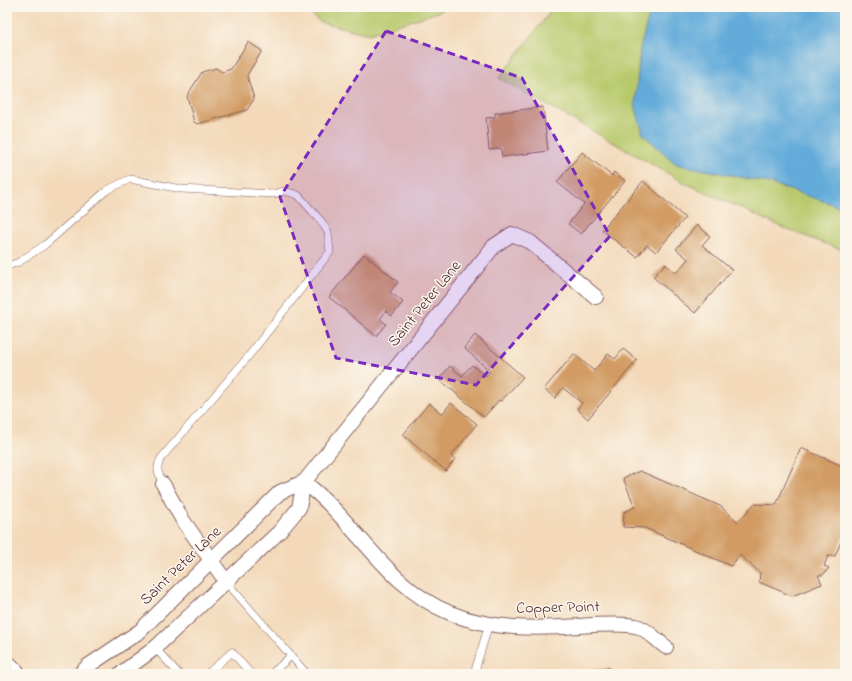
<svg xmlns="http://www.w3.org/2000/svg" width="852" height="681" viewBox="0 0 852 681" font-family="'Indie Flower',sans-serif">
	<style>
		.green { fill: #b8c96c; stroke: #81744c }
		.water { fill: #63acda; stroke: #566682 }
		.building { fill: #d19b64 }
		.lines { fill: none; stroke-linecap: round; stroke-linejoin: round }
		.service-casing { stroke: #85605d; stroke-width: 8 }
		.minor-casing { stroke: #85605d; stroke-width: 16 }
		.primary-casing { stroke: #85605d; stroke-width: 24 }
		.service { stroke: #fff; stroke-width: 7 }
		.minor { stroke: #fff; stroke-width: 14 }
		.primary { stroke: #fff; stroke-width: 22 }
		.marked { fill: #7b2cbf; fill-opacity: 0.2; stroke: #7b2cbf; stroke-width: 3; stroke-dasharray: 8 5; stroke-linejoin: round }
		.labels { text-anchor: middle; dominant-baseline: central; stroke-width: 3; stroke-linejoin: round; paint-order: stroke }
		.street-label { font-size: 16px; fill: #4a1f2b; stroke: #fbf7ec }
	</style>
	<rect width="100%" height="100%" fill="#fbf7ec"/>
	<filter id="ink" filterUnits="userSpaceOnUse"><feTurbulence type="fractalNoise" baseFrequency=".025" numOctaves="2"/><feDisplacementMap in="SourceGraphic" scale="8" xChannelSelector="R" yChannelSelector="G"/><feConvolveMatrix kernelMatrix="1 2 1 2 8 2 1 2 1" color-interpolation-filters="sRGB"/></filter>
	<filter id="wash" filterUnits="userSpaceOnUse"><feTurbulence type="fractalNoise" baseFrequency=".012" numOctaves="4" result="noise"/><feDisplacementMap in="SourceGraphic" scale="16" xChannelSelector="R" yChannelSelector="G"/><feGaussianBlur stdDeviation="0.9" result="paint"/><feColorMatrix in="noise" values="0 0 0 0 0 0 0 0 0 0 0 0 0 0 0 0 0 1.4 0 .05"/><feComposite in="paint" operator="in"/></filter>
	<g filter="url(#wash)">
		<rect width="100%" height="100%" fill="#f3d9ba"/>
		<g class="green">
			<path d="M303,7H447L438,12L369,34L320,22Z"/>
			<path d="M554,7H845V251L786,229L683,182L499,78Z"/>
		</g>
		<path class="water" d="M651,7H845V211L832,204L769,183L676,164L643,134L635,105L640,49Z"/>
		<g id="blocks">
			<g class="building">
				<path d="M248,42L262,51L247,75L254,99L247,110L197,124L194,122L187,96L202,72L216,68L222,72L231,69Z"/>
				<path d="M543,107L548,151L502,157L501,148L489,150L486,118L495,117V113Z"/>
				<path d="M582,152L612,176L614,172L625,181L581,234L568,224L584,204L557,182Z"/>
				<path d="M643,181L685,218L656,252L647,245L637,257L602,230Z"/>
				<path d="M697,225L710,236L702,245L732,270L695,313L653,277L665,264L676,273L688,259L676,249Z"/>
				<path d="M364,254L398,282L390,292L403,302L392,316L386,311L380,319L386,324L376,336L329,297Z"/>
				<path d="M475,335L523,377L501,401L499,400L484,417L439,379L450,366L462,376L472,365L486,376L490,371L464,348Z"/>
				<path d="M623,349L637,360L588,419L577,409L582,403L563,388L555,398L544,389L574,354L594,371L608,354L615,359Z"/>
				<path d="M429,403L442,414L451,403L477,424L451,456L455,459L446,471L403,435Z"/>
				<path d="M801,448L845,467L841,482L845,484V538L843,537L835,556H828L824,566L829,568L823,575H818L822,584L792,596L759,582L760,573L740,555L731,566L645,528L623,527L624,512L635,507L623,478L640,471L720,506L738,522L754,504L776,505Z"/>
				<path d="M609,668L614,674H567V672Z"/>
			</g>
		</g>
	</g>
	<g filter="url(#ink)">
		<use href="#blocks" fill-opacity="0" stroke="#85605d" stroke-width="1"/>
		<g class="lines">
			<g class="service-casing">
				<g id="service">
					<path d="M7,266L19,262L46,244L107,190L130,179L181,189L273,194L285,191L298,195L321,221L328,232L330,252L247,358L162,457C155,468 158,473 163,484"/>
					<path d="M227,583L307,674"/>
					<path d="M155,648L179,674"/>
					<path d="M207,674L232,652L251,674"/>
					<path d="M271,674L291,656"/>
					<path d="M474,674L489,624"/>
				</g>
			</g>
			<g class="minor-casing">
				<g id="minor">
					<path d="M304,482C356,521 387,588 450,613C491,630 536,629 579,626C593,625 627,623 639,627C648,630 658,642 666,647"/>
					<path d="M163,484L182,519L227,583"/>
					<path d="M80,674L88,666L140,631L280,492L304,482"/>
					<path d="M120,674L155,648L279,532L299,508L304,482L494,246L512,234L530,242L596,297"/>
				</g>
			</g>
			<g class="primary-casing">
				<path id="primary" d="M7,667L14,674"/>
			</g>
			<use href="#service" class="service"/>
			<use href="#minor" class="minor"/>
			<use href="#primary" class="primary"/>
		</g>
	</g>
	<path class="marked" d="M386,31L522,78L610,236L476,385L336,358L280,197Z"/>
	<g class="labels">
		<g class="street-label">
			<text transform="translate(425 304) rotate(-51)">Saint Peter Lane</text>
			<text transform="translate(181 566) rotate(-44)">Saint Peter Lane</text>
			<text transform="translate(558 608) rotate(-1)">Copper Point</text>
		</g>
	</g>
	<rect width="852" height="681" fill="none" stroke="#fbf7ec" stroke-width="24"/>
</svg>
